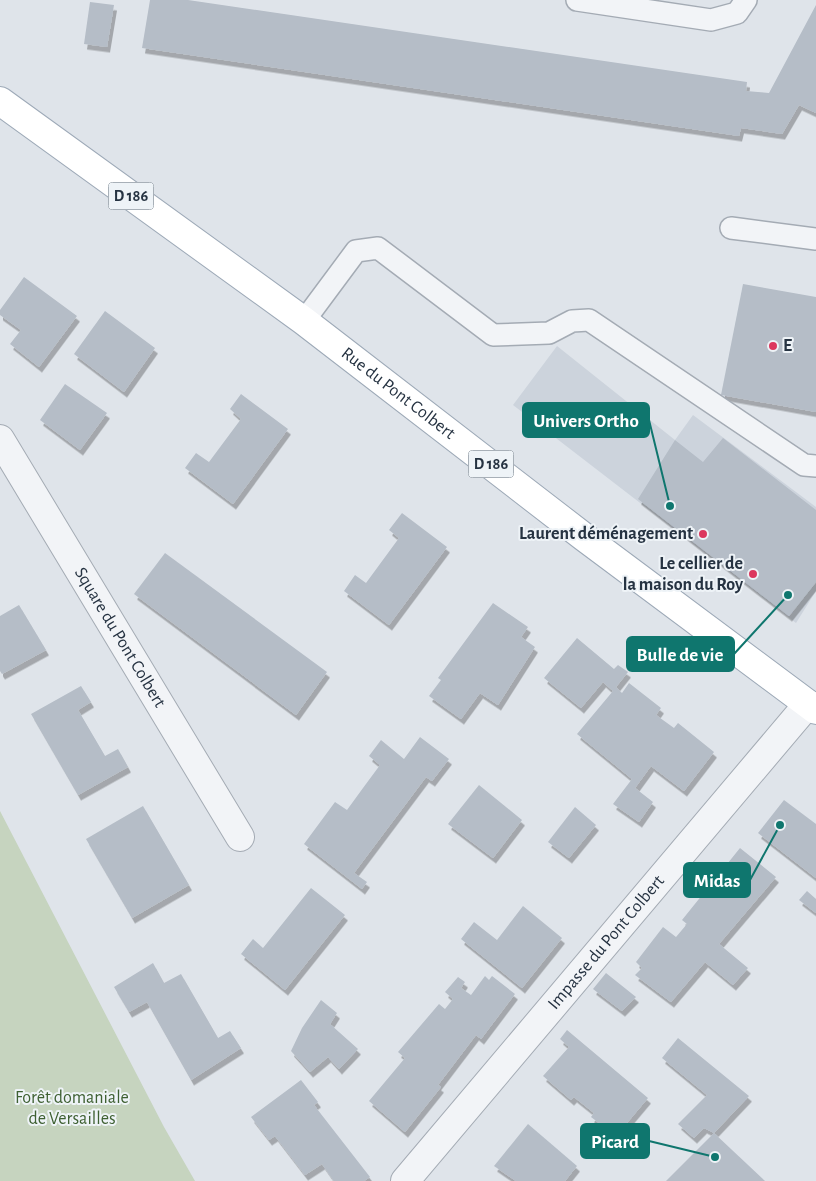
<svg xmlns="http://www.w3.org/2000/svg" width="816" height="1181" viewBox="0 0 816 1181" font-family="'Alegreya Sans',sans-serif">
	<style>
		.built { fill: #ccd3dc }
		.green { fill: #c6d4bf }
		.building { fill: #b5bdc7; filter: url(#shadow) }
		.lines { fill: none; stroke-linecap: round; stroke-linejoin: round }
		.service-casing { stroke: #a4abb4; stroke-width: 24 }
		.minor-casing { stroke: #a4abb4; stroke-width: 30 }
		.primary-casing { stroke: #9da9b7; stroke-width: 30 }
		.service { stroke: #f2f4f7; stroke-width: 21 }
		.minor { stroke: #f2f4f7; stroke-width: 28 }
		.primary { stroke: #fff; stroke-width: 28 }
		.poi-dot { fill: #dc365d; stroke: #eef3f7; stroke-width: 2 }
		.labels { text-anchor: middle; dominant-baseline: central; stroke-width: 4; stroke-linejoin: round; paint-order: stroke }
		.shield { fill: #eef3f7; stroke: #626d78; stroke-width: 1 }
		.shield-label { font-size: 16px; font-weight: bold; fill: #263342 }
		.poi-label { font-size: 18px; font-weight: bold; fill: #263342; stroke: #eef3f7; text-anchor: end }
		.street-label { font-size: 18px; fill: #263342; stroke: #eef3f7 }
		.park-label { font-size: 18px; fill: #3e6032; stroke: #eef3f7 }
		.leader { fill: none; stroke: #0f766e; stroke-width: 2 }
		.callout-dot { fill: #0f766e; stroke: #eef3f7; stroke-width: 2 }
		.callout { fill: #0f766e; stroke: #0f766e; stroke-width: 2 }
		.callout-label { font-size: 19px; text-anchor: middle; font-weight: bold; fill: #fff }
	</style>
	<defs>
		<filter id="shadow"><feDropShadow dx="3" dy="5.5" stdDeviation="0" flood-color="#0004"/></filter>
	</defs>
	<rect width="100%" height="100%" fill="#dfe4ea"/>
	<path class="built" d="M557,346L675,440L693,415L816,507V591L796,623L513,405Z"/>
	<path class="green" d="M0,811L164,1127L195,1181H0Z"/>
	<g class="building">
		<path d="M150,0H188L747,82L746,91L769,93L816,5V113L799,105L782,134L741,128L739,136L142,48Z"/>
		<path d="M90,2L114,5L107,47L84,44Z"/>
		<path d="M24,277L77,316L39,367L10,344L21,330L0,315V310Z"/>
		<path d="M743,284L816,297V412L721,395Z"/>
		<path d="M105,311L155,348L124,392L74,354Z"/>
		<path d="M65,384L107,413L80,450L40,420Z"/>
		<path d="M241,394L288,429L233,504L185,468L196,453L209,462L241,419L230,409Z"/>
		<path d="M723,438L816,510V582L789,616L638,499L675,440L703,462Z"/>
		<path d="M402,513L447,547L389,625L344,591L355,575L366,583L399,538L389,530Z"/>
		<path d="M165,553L327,672L296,715L134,594Z"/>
		<path d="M493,603L528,627L521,637L535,647L498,705L480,693L461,719L429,696L441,680L438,678Z"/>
		<path d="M19,605L46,650L2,674L0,671V616Z"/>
		<path d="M577,638L614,669L618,665L628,672L616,687L622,693L629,683L661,708L656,715L674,728L678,723L714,752L684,791L651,766L635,788L653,802L639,822L613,804L632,779L577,734L613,691L603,682L581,708L544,678Z"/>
		<path d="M81,686L91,702L78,710L105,756L118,749L128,767L78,795L31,714Z"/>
		<path d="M420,737L449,759L432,781L426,777L354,873L367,882L362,889L304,844L335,802L347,810L363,788L380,765L369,756L381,740L404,759Z"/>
		<path d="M479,785L522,820L493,858L448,824Z"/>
		<path d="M784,800L816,824V878L758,833Z"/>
		<path d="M143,806L189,885L132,918L86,839Z"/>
		<path d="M575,807L596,825L569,858L548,842Z"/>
		<path d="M740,848L776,877L719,944L748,968L733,985L705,962L671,1002L635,975L642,968L636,962L663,927L676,937L687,924L682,920Z"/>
		<path d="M311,888L345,915L285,990L241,954L253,939L263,948Z"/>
		<path d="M807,891L816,899V913L799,900Z"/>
		<path d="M523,906L562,938L522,988L461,939L474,922L497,940Z"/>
		<path d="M153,963L164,983L181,974L218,1038L230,1031L241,1048L191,1080L147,1002L129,1012L114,987Z"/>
		<path d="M606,973L636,997L622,1011L593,989Z"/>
		<path d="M485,976L489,980L492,976L515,994L481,1039L476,1035L438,1085L441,1087L405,1132L369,1101L405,1058L398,1052L439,1004L445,1009L453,999L445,992L458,977L465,982L461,988L471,995Z"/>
		<path d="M321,1000L337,1013L330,1024L358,1049L339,1069L328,1057L310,1072L291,1051L302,1028Z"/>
		<path d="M567,1030L648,1098L616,1136L591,1117L594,1113L574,1097L571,1100L543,1076L569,1047L560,1039Z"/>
		<path d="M678,1038L749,1096L714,1133L704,1128L694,1138L678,1124L707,1095L662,1058Z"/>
		<path d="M301,1080L318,1102L314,1105L370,1177L364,1181H334L322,1164L305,1175L275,1136L269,1140L251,1117Z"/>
		<path d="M528,1124L577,1166L565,1181H516L494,1166Z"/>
		<path d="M714,1133L765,1181H666Z"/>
	</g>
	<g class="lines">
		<g class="service-casing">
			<g id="service">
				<path d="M577,0L711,20L737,13L746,0"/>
				<path d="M731,228L816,239"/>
				<path d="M304,321L356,251L378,248L493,335L549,333L572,321L589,320L804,465L816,466"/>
			</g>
		</g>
		<g class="minor-casing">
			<g id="minor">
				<path id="s1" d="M0,439L240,837"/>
				<path id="s2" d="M405,1181L808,704"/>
			</g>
		</g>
		<g class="primary-casing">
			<g id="primary">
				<path id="s3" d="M0,101L304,321L584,537L816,710"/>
			</g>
		</g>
		<use href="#service" class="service"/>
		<use href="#minor" class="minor"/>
		<use href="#primary" class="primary"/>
	</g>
	<g class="poi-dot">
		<circle cx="773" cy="346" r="5"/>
		<circle cx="703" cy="534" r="5"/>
		<circle cx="753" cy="574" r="5"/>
	</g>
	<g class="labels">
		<g class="shield">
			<rect x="108.5" y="182.5" width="45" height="27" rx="4"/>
			<rect x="468.5" y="450.5" width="45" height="27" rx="4"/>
		</g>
		<g class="shield-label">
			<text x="131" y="196">D 186</text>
			<text x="491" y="464">D 186</text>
		</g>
		<g class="poi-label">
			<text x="783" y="346" text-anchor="start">E</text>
			<text x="693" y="534">Laurent déménagement</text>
			<text x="743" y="564">Le cellier de<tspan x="743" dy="21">la maison du Roy</tspan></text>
		</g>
		<g class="street-label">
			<text stroke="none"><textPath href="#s3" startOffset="494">Rue du Pont Colbert</textPath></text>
			<text stroke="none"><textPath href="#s1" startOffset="232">Square du Pont Colbert</textPath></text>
			<text stroke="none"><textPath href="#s2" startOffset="312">Impasse du Pont Colbert</textPath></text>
		</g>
		<g class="park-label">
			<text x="72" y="1098">Forêt domaniale<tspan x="72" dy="21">de Versailles</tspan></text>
		</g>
	</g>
	<path class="leader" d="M670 506L649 420M788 595L734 654M780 825L750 880M715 1157L649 1141"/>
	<g class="callout-dot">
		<circle cx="670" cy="506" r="5"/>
		<circle cx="788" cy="595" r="5"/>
		<circle cx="780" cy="825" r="5"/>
		<circle cx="715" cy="1157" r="5"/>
	</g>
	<g class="callout">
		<rect x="523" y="403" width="126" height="34" rx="5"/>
		<rect x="627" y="637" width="107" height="34" rx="5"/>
		<rect x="684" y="863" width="66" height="34" rx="5"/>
		<rect x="581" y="1124" width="68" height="34" rx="5"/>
	</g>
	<g class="callout-label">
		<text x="586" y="427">Univers Ortho</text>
		<text x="680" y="661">Bulle de vie</text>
		<text x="717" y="887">Midas</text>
		<text x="615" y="1148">Picard</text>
	</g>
</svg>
